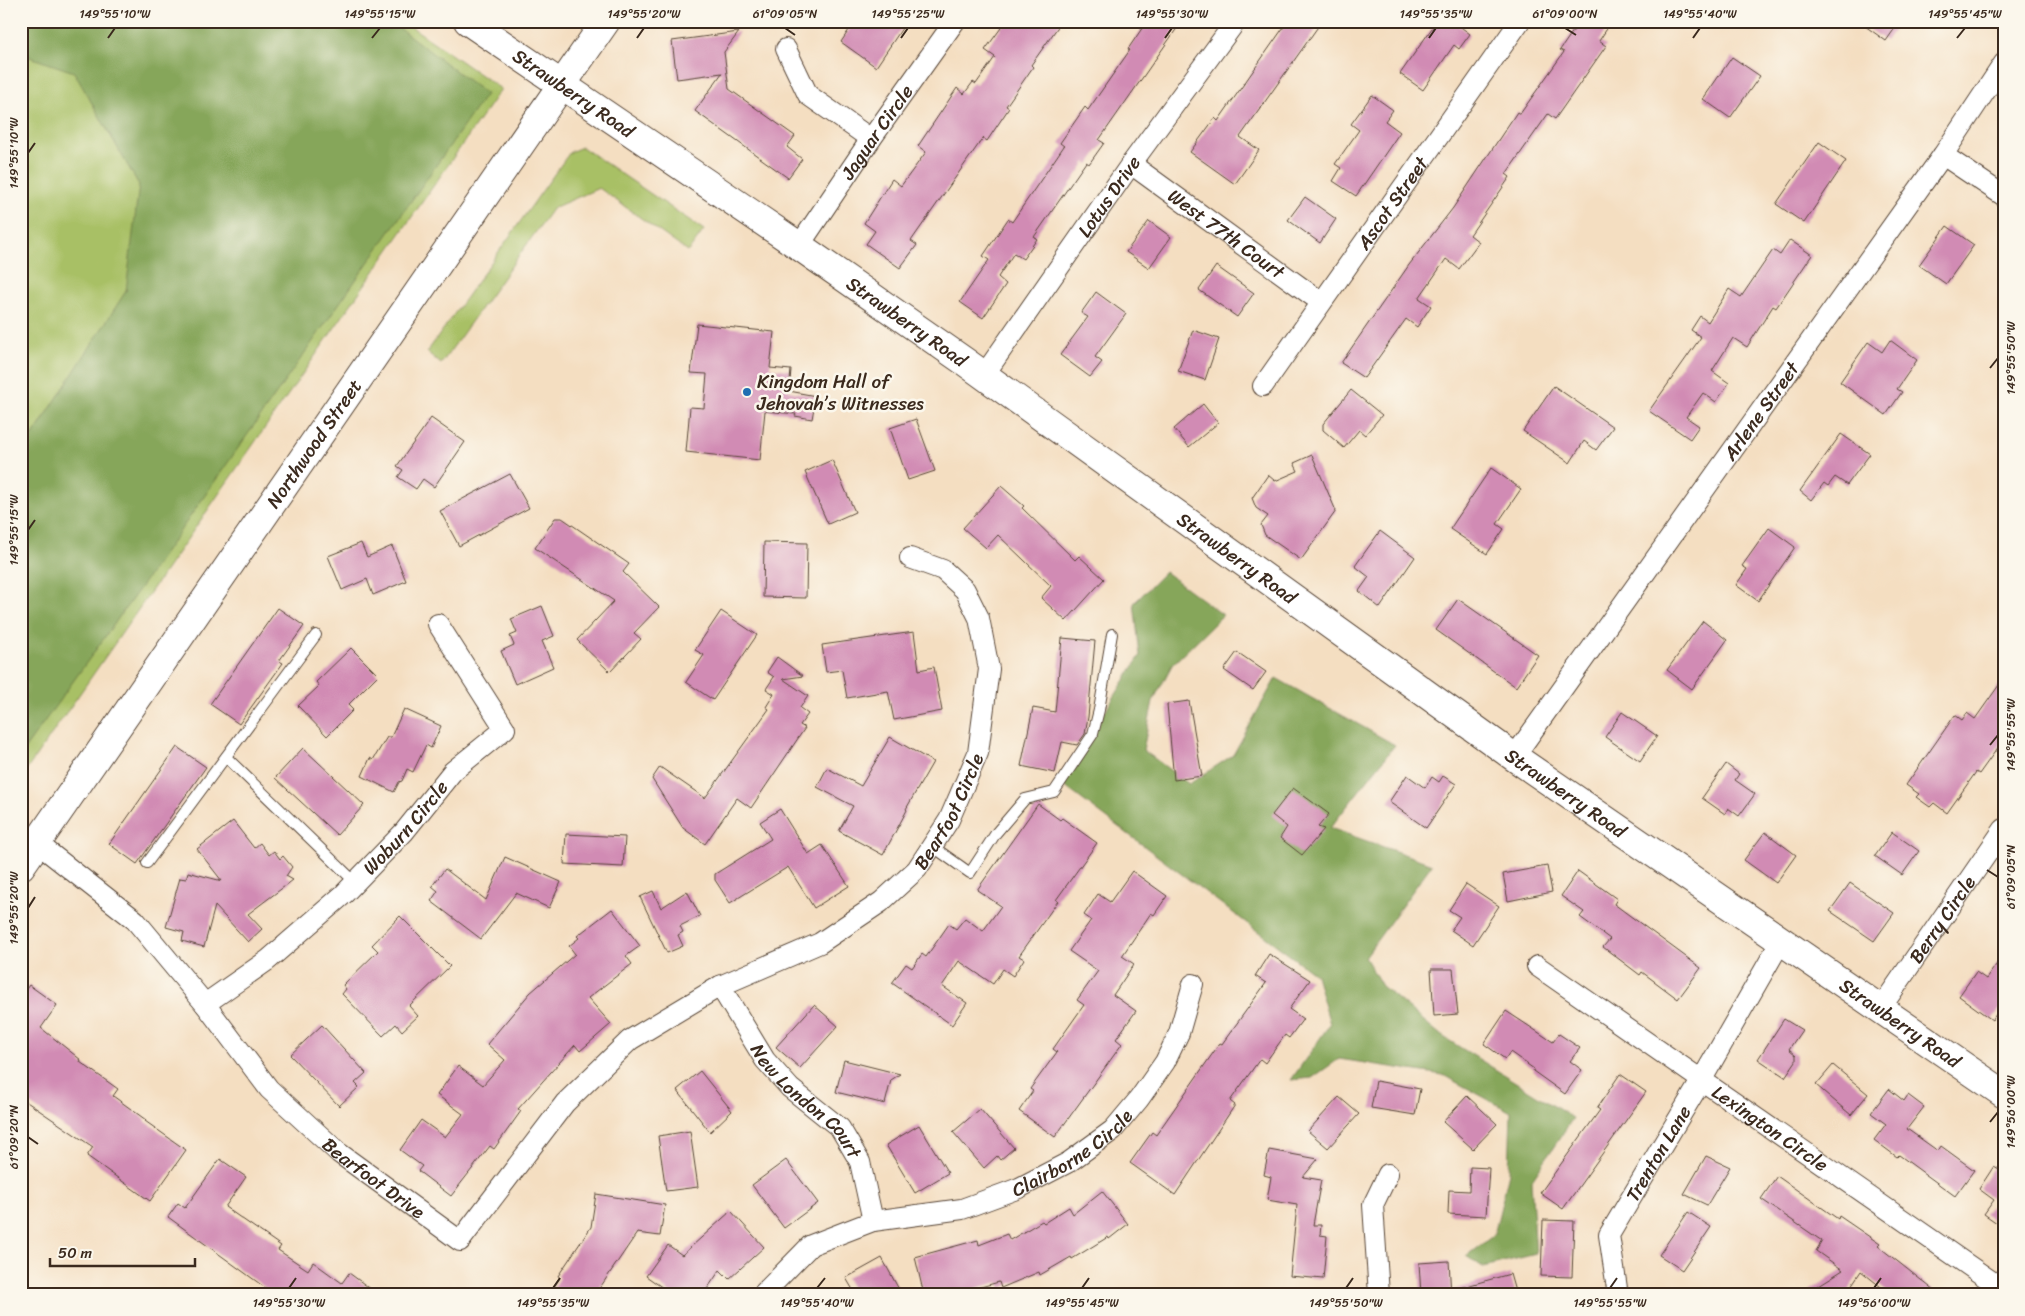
<svg xmlns="http://www.w3.org/2000/svg" width="2025" height="1316" viewBox="0 0 2025 1316" font-family="Sriracha,sans-serif">
	<style>
		.green { fill: #a8c065; stroke: #727542 }
		.forest { fill: #86a65a; stroke: #60683c }
		.building { fill: #d18bb4 }
		.lines { fill: none; stroke-linecap: round; stroke-linejoin: round }
		.lane-casing { stroke: #574536; stroke-width: 12 }
		.street-casing { stroke: #574536; stroke-width: 22 }
		.secondary-casing { stroke: #574536; stroke-width: 30 }
		.lane { stroke: #fff; stroke-width: 10 }
		.street { stroke: #fff; stroke-width: 20 }
		.secondary { stroke: #fff; stroke-width: 28 }
		.ticks { fill: none; stroke: #3b2a1e; stroke-width: 2 }
		.poi-dot { fill: #1f6fb2; stroke: #fbf7ec; stroke-width: 2 }
		.labels { text-anchor: middle; dominant-baseline: central; stroke-width: 5; stroke-linejoin: round; paint-order: stroke }
		.street-label { font-size: 19px; fill: #3b2a1e; stroke: #fbf7ec }
		.poi-label { font-size: 19px; fill: #3b2a1e; stroke: #fbf7ec; text-anchor: start }
		.neatline { fill: none; stroke: #3b2a1e; stroke-width: 2 }
		.ticks-label { font-size: 12px; text-anchor: middle; fill: #3b2a1e }
	</style>
	<rect width="100%" height="100%" fill="#fbf7ec"/>
	<filter id="ink" filterUnits="userSpaceOnUse"><feTurbulence type="fractalNoise" baseFrequency=".02" numOctaves="2"/><feDisplacementMap in="SourceGraphic" scale="10" xChannelSelector="R" yChannelSelector="G"/><feConvolveMatrix kernelMatrix="1 2 1 2 8 2 1 2 1" color-interpolation-filters="sRGB"/></filter>
	<filter id="wash" filterUnits="userSpaceOnUse"><feTurbulence type="fractalNoise" baseFrequency=".0096" numOctaves="4" result="noise"/><feDisplacementMap in="SourceGraphic" scale="20" xChannelSelector="R" yChannelSelector="G"/><feGaussianBlur stdDeviation="1.12" result="paint"/><feColorMatrix in="noise" values="0 0 0 0 0 0 0 0 0 0 0 0 0 0 0 0 0 1.4 0 .05"/><feComposite in="paint" operator="in"/></filter>
	<g filter="url(#wash)">
		<rect width="100%" height="100%" fill="#f4dec1"/>
		<g class="green">
			<path d="M21,21H403L501,89L21,778Z"/>
			<path d="M582,147L704,230L688,252L599,188L553,208L441,364L427,352L570,152Z"/>
		</g>
		<g class="forest">
			<path d="M21,21H390L486,94L145,581L21,754V454L126,291L139,185L74,72L21,54Z"/>
			<path d="M1165,572L1223,615L1172,665L1153,701L1143,750L1189,784L1233,755L1276,678L1395,745L1330,828L1432,864L1365,957L1382,986L1442,1036L1573,1118L1531,1181L1536,1254L1483,1267L1466,1256L1494,1235L1509,1173L1511,1112L1443,1075L1339,1059L1312,1078L1291,1080L1330,1024L1316,975L1060,783L1140,656L1134,603Z"/>
		</g>
		<g id="blocks">
			<g class="building">
				<path d="M855,21H907L876,67L841,42Z"/>
				<path d="M1006,21H1062L1031,65L1033,67L1006,106L1009,108L987,141L983,138L911,241L917,245L900,268L866,244L875,231L864,223L892,179L901,186L926,152L918,146L957,88L964,94L973,82L976,84L995,57L985,50Z"/>
				<path d="M1147,21H1182L1099,140L1104,143L1089,164L1086,162L1034,237L1037,239L1023,259L1014,253L998,277L1006,284L983,318L960,302L989,260L983,256L1008,219L1012,222L1064,146L1060,143L1085,107L1088,110L1130,50L1128,49Z"/>
				<path d="M1288,21H1322L1240,137L1259,150L1235,184L1190,152L1215,118L1218,121Z"/>
				<path d="M1437,21H1453L1470,34L1459,49L1454,45L1423,90L1400,74Z"/>
				<path d="M1580,21H1612L1599,41L1606,46L1555,119L1548,114L1506,174L1510,177L1470,235L1479,242L1459,269L1446,259L1419,298L1431,306L1417,327L1406,319L1364,378L1341,363L1409,265L1453,208L1517,112L1520,114L1564,52L1560,50Z"/>
				<path d="M1858,21H1900L1886,41Z"/>
				<path d="M739,32L724,52L729,89L795,136L787,147L802,159L788,178L695,111L722,73L677,79L672,41Z"/>
				<path d="M1732,57L1760,76L1730,118L1703,99Z"/>
				<path d="M1372,95L1393,110L1385,121L1400,132L1356,196L1333,181L1341,168L1335,164L1359,130L1351,124Z"/>
				<path d="M1819,142L1846,161L1804,223L1776,204Z"/>
				<path d="M1305,197L1336,219L1320,243L1288,220Z"/>
				<path d="M1149,221L1171,237L1149,268L1126,252Z"/>
				<path d="M1947,226L1974,245L1946,284L1919,265Z"/>
				<path d="M1790,240L1812,255L1776,308L1773,306L1747,347L1733,338L1712,371L1729,383L1716,402L1703,393L1686,417L1699,426L1690,439L1649,411L1701,337L1691,330L1700,316L1708,322L1729,289L1741,297L1773,250L1780,255Z"/>
				<path d="M1216,266L1254,293L1237,317L1199,290Z"/>
				<path d="M1096,292L1126,314L1095,357L1102,362L1090,377L1060,355L1088,317L1081,313Z"/>
				<path d="M697,324L774,332L770,368L791,370L789,391L816,396L812,419L795,416L796,414L765,411L760,460L686,452L690,407L704,408L707,374L691,373Z"/>
				<path d="M1193,330L1219,339L1205,380L1178,371Z"/>
				<path d="M1890,340L1917,360L1897,389L1902,392L1886,415L1840,382L1868,342L1882,352Z"/>
				<path d="M1554,386L1613,427L1596,450L1584,441L1570,463L1523,431Z"/>
				<path d="M1351,390L1382,415L1365,435L1359,430L1344,448L1323,430V424Z"/>
				<path d="M1203,404L1218,423L1189,447L1174,429Z"/>
				<path d="M431,418L465,442L434,487L423,479L416,489L398,477L403,470L397,466Z"/>
				<path d="M916,419L935,471L908,480L890,428Z"/>
				<path d="M1841,434L1870,454L1847,485L1835,477L1828,486L1824,483L1811,500L1800,491Z"/>
				<path d="M1312,455L1336,511L1301,560L1265,535L1261,525L1268,516L1256,508L1252,498L1268,475L1275,481L1298,471L1294,463Z"/>
				<path d="M832,460L855,512L828,524L805,472Z"/>
				<path d="M1491,468L1521,489L1497,524L1504,529L1487,554L1450,529Z"/>
				<path d="M510,474L529,508L459,546L440,511Z"/>
				<path d="M1001,486L1024,506L1022,508L1075,560L1079,556L1104,579L1066,621L1041,598L1051,586L998,535L986,548L963,528Z"/>
				<path d="M555,518H562L629,564L623,572L659,607L634,633L641,639L610,672L577,640L614,601L535,548Z"/>
				<path d="M1769,528L1795,547L1758,601L1736,585L1747,569L1742,566Z"/>
				<path d="M1380,531L1415,557L1380,608L1359,591L1369,577L1355,566Z"/>
				<path d="M764,542L807,543L806,598L763,597Z"/>
				<path d="M361,543L367,557L392,546L406,581L373,595L367,579L342,590L328,556Z"/>
				<path d="M1458,599L1538,655L1516,687L1436,630Z"/>
				<path d="M542,606L554,636L542,641L553,667L515,684L501,651L514,645L510,636L517,633L511,619Z"/>
				<path d="M278,608L304,626L279,661L283,663L239,724L210,704Z"/>
				<path d="M721,611L757,635L713,700L686,682L704,655L695,650Z"/>
				<path d="M1703,621L1727,640L1692,689L1667,670Z"/>
				<path d="M914,632L919,670L934,667L942,711L894,720L888,691L847,698L842,670L826,672L822,645Z"/>
				<path d="M1062,638L1095,641L1088,717L1085,734L1077,745L1062,742L1055,773L1021,766L1033,708L1055,712Z"/>
				<path d="M351,648L378,675L348,705L353,710L327,736L298,706L319,686L316,682Z"/>
				<path d="M1237,652L1266,672L1253,690L1224,670Z"/>
				<path d="M777,657L803,676L783,679L808,696L800,708L808,714L800,725L805,728L751,808L737,798L705,844L683,828L652,779L660,767L705,798L769,709L766,707L774,694L766,689L774,677L767,672Z"/>
				<path d="M2004,678V739L1979,774L1976,772L1947,813L1934,803L1930,807L1916,797L1919,794L1906,785L1955,715L1962,720L1967,713L1975,719Z"/>
				<path d="M1189,701L1202,776L1174,780L1167,704Z"/>
				<path d="M404,709L441,726L431,748L426,745L413,772L407,769L402,781L399,782L394,792L362,776L370,758L373,760L387,737H391Z"/>
				<path d="M1622,712L1657,736L1640,761L1605,737Z"/>
				<path d="M890,737L933,762L906,809L907,810L883,855L839,831L853,806L817,787L827,768L861,786Z"/>
				<path d="M177,747L206,767L137,864L109,844Z"/>
				<path d="M303,748L364,805L337,835L275,778Z"/>
				<path d="M1726,764L1739,774L1735,780L1755,794L1739,816L1728,808L1725,814L1702,798Z"/>
				<path d="M1407,775L1425,788L1432,777L1439,782L1443,776L1456,784L1426,828L1389,802Z"/>
				<path d="M1293,788L1329,814L1318,827L1324,829L1302,855L1280,838L1287,827L1272,815Z"/>
				<path d="M1038,804L1060,820L1062,818L1097,843L1056,900L1058,901L1019,956L1024,959L1013,976L1003,969L993,984L959,961L942,986L967,1003L952,1025L892,983L906,964L912,968L922,954L926,957L949,924L956,929L965,918L983,931L1001,906L977,890Z"/>
				<path d="M780,809L808,854L822,845L849,886L814,908L788,867L730,903L715,880V874L771,839L760,822Z"/>
				<path d="M233,821L254,848L260,843L269,855L274,851L280,859L283,856L292,867L286,876L293,880L248,914L262,929L248,942L215,906L204,947L182,941L184,932L166,927L180,878L186,879L188,872L222,881L197,849Z"/>
				<path d="M1765,832L1796,855L1776,883L1744,860Z"/>
				<path d="M1892,832L1919,851L1902,875L1875,856Z"/>
				<path d="M566,834L625,837L623,867L564,864Z"/>
				<path d="M505,857L561,882L549,908L516,893L481,939L431,901L438,891L432,886L445,869L486,900Z"/>
				<path d="M1547,866L1552,892L1508,901L1503,874Z"/>
				<path d="M1132,871L1167,896L1154,915L1151,913L1122,956L1134,964L1113,995L1136,1011L1116,1039L1122,1044L1055,1137L1019,1111L1033,1091L1030,1089L1057,1052L1053,1049L1084,1005L1077,1000L1098,971L1069,951L1091,920L1084,915L1098,894L1110,902Z"/>
				<path d="M1578,871L1617,899L1614,904L1701,968L1678,999L1642,972L1640,975L1603,947L1610,939L1580,917L1584,912L1561,896Z"/>
				<path d="M1850,883L1894,913L1874,941L1830,911Z"/>
				<path d="M1466,884L1499,906L1473,945L1451,930L1460,917L1449,910Z"/>
				<path d="M653,891L661,908L687,891L700,916L680,926L683,932L678,935L683,946L667,953L640,897Z"/>
				<path d="M612,909L640,946L626,956L632,964L588,998L611,1024L580,1051L575,1045L518,1109L521,1111L494,1149L490,1146L451,1196L418,1171L422,1166L400,1150L421,1120L445,1137L463,1114L437,1095L458,1066L483,1085L505,1060L487,1044L530,993L575,954L569,946L579,938L577,936Z"/>
				<path d="M400,916L450,966L409,1006L418,1016L402,1031L396,1024L383,1036L342,994L346,989L343,985L378,951L372,945Z"/>
				<path d="M1269,954L1310,980L1289,1009L1303,1019L1289,1038L1285,1035L1265,1063L1260,1059L1230,1101L1235,1105L1175,1195L1130,1163L1152,1132L1156,1135L1220,1043L1222,1044L1266,983L1255,976Z"/>
				<path d="M2004,954V1003L1992,1020L1959,996L1976,972L1986,979Z"/>
				<path d="M1431,969H1453L1458,1014L1434,1016Z"/>
				<path d="M29,985L57,1005L41,1028L81,1060L80,1062L118,1089L113,1096L146,1120L145,1121L186,1150L150,1201L87,1156L93,1147L21,1098V996Z"/>
				<path d="M814,1005L838,1026L800,1068L776,1047Z"/>
				<path d="M1506,1011L1553,1042L1559,1034L1580,1048L1570,1061L1582,1070L1565,1094L1533,1071L1534,1069L1510,1052L1505,1059L1484,1044Z"/>
				<path d="M1784,1019L1802,1030L1789,1049L1796,1055V1061L1785,1077L1758,1059Z"/>
				<path d="M322,1025L366,1073L355,1083L359,1087L339,1106L290,1055Z"/>
				<path d="M844,1060L900,1074L891,1080L885,1104L836,1092Z"/>
				<path d="M1833,1065L1868,1094L1851,1115L1816,1085Z"/>
				<path d="M700,1071L732,1111L710,1132L677,1090Z"/>
				<path d="M1620,1074L1646,1092L1563,1209L1540,1193L1600,1110L1597,1108Z"/>
				<path d="M1376,1081L1420,1089L1415,1115L1371,1108Z"/>
				<path d="M1889,1089L1904,1101L1908,1095L1924,1107L1907,1129L1938,1151L1941,1146L1974,1170L1955,1196L1899,1155L1897,1157L1874,1140L1886,1124L1871,1113Z"/>
				<path d="M1467,1096L1497,1124L1473,1149L1443,1122Z"/>
				<path d="M1339,1097L1359,1114L1328,1148L1308,1131Z"/>
				<path d="M980,1109L1014,1148L1000,1160L997,1156L984,1168L953,1132Z"/>
				<path d="M919,1125L948,1173L915,1193L886,1145Z"/>
				<path d="M690,1131L698,1187L666,1191L658,1136Z"/>
				<path d="M1269,1150L1318,1159L1303,1177L1321,1180L1313,1225H1321L1320,1235L1327,1236L1323,1279L1290,1276L1297,1205L1267,1200L1271,1177L1264,1175Z"/>
				<path d="M1706,1156L1730,1167L1707,1205L1684,1194Z"/>
				<path d="M220,1159L246,1177L225,1207L281,1246L278,1250L308,1270L313,1262L342,1283L349,1273L379,1295H263L267,1289L168,1217L178,1203L185,1208Z"/>
				<path d="M786,1160L818,1203L784,1228L752,1185Z"/>
				<path d="M1994,1166L2004,1172V1228L1984,1214L1994,1200L1979,1189Z"/>
				<path d="M1470,1167L1489,1168L1486,1216L1448,1214L1449,1190L1469,1191Z"/>
				<path d="M1777,1176L1838,1219L1839,1216L1880,1244L1878,1246L1940,1295H1891L1861,1271L1845,1295H1803L1843,1270L1816,1251L1822,1241L1761,1199Z"/>
				<path d="M1102,1191L1128,1224L1109,1239L1108,1237L1072,1259L1071,1257L1040,1275L1039,1272L1001,1288L999,1282L951,1295H924L915,1257L978,1240L979,1245L1007,1234L1010,1240L1042,1221L1044,1223L1069,1207L1073,1214Z"/>
				<path d="M596,1194L665,1205L660,1236L637,1233L595,1295H549L560,1278L558,1276L591,1227Z"/>
				<path d="M731,1211L764,1247L729,1279L720,1270L703,1295H673L646,1276L668,1245L682,1255Z"/>
				<path d="M1688,1212L1711,1227L1682,1270L1659,1255Z"/>
				<path d="M1543,1220L1574,1221L1572,1277L1541,1276Z"/>
				<path d="M882,1258L902,1295H856L846,1278Z"/>
				<path d="M1449,1261L1451,1295H1421L1419,1263Z"/>
				<path d="M1510,1274L1516,1295H1453L1452,1290Z"/>
			</g>
		</g>
	</g>
	<g filter="url(#ink)">
		<use href="#blocks" fill-opacity="0" stroke="#574536" stroke-width="1"/>
		<g class="lines">
			<g class="lane-casing">
				<g id="lane">
					<path d="M226,757L355,882"/>
					<path d="M932,846L970,873L996,833L1025,799L1054,792L1093,734L1099,710L1112,634"/>
					<path d="M147,863L316,635"/>
				</g>
			</g>
			<g class="street-casing">
				<g id="street">
					<path d="M786,49L808,95L871,139"/>
					<path d="M1943,155L2004,196"/>
					<path id="s1" d="M1131,164L1321,302"/>
					<path id="s2" d="M799,246L871,139L955,21"/>
					<path id="s3" d="M984,375L1131,164L1236,21"/>
					<path id="s4" d="M1263,386L1520,21"/>
					<path id="s5" d="M1514,757L1943,155L2004,63"/>
					<path id="s6" d="M37,843L135,920L205,1004L269,1089L339,1153L460,1241L565,1103L630,1040L720,986L820,943L881,902L917,869L949,820L978,753L989,669L979,618L965,590L943,570L910,558"/>
					<path id="s7" d="M1537,966L2004,1290"/>
					<path id="s8" d="M720,986L765,1060L790,1088L840,1128L860,1162L873,1221"/>
					<path id="s9" d="M205,1004L268,960L344,894L404,832L453,771L505,729L438,624"/>
					<path id="s10" d="M1880,1009L2004,829"/>
					<path id="s11" d="M762,1295L811,1245L873,1221L962,1209L1019,1188L1069,1162L1113,1130L1139,1099L1165,1062L1179,1033L1193,984"/>
					<path d="M1379,1295L1373,1205L1388,1174"/>
					<path id="s12" d="M1618,1295L1609,1235L1701,1081L1781,941"/>
				</g>
			</g>
			<g class="secondary-casing">
				<g id="secondary">
					<path id="s13" d="M468,21L799,246L964,361L1514,757L2004,1094"/>
					<path id="s14" d="M21,866L606,21"/>
				</g>
			</g>
			<use href="#lane" class="lane"/>
			<use href="#street" class="street"/>
			<use href="#secondary" class="secondary"/>
		</g>
	</g>
	<path class="ticks" d="M785,28L795,35M1565,28L1576,35M108,38L115,28M372,38L380,28M637,38L644,28M901,38L908,28M1165,38L1172,28M1429,38L1436,28M1693,38L1700,28M1957,38L1965,28M28,153L35,143M1990,368L1998,358M28,530L35,520M1990,745L1998,735M1987,870L1998,877M28,908L35,897M1990,1122L1998,1112M28,1137L38,1144M289,1288L296,1278M553,1288L560,1278M817,1288L825,1278M1082,1288L1089,1278M1346,1288L1353,1278M1610,1288L1617,1278M1874,1288L1881,1278"/>
	<circle class="poi-dot" cx="747" cy="392" r="5"/>
	<g class="labels">
		<g class="street-label">
			<text stroke="none"><textPath href="#s13" startOffset="128">Strawberry Road</textPath></text>
			<text stroke="none"><textPath href="#s2" startOffset="138">Jaguar Circle</textPath></text>
			<text stroke="none"><textPath href="#s3" startOffset="218">Lotus Drive</textPath></text>
			<text stroke="none"><textPath href="#s4" startOffset="224">Ascot Street</textPath></text>
			<text stroke="none"><textPath href="#s1" startOffset="118">West 77th Court</textPath></text>
			<text stroke="none"><textPath href="#s13" startOffset="532">Strawberry Road</textPath></text>
			<text stroke="none"><textPath href="#s5" startOffset="425">Arlene Street</textPath></text>
			<text stroke="none"><textPath href="#s14" startOffset="514">Northwood Street</textPath></text>
			<text stroke="none"><textPath href="#s13" startOffset="938">Strawberry Road</textPath></text>
			<text stroke="none"><textPath href="#s13" startOffset="1342">Strawberry Road</textPath></text>
			<text stroke="none"><textPath href="#s6" startOffset="1251">Bearfoot Circle</textPath></text>
			<text stroke="none"><textPath href="#s9" startOffset="268">Woburn Circle</textPath></text>
			<text stroke="none"><textPath href="#s10" startOffset="109">Berry Circle</textPath></text>
			<text stroke="none"><textPath href="#s13" startOffset="1748">Strawberry Road</textPath></text>
			<text stroke="none"><textPath href="#s8" startOffset="145">New London Court</textPath></text>
			<text stroke="none"><textPath href="#s7" startOffset="284">Lexington Circle</textPath></text>
			<text stroke="none"><textPath href="#s11" startOffset="351">Clairborne Circle</textPath></text>
			<text stroke="none"><textPath href="#s12" startOffset="156">Trenton Lane</textPath></text>
			<text stroke="none"><textPath href="#s6" startOffset="478">Bearfoot Drive</textPath></text>
		</g>
		<g class="poi-label">
			<text x="757" y="381">Kingdom Hall of<tspan x="757" dy="22">Jehovah’s Witnesses</tspan></text>
		</g>
	</g>
	<rect width="2025" height="1316" fill="none" stroke="#fbf7ec" stroke-width="55"/>
	<path d="M50 1258v8h145v-8" fill="none" stroke="#3b2a1e" stroke-width="2.5"/>
	<text x="58" y="1258" font-size="15" fill="#3b2a1e" stroke="#fbf7ec" stroke-width="4" paint-order="stroke">50 m</text>
	<rect x="28" y="28" width="1970" height="1260" class="neatline"/>
	<g class="ticks-label">
		<text x="115" y="18">149°55'10"W</text>
		<text x="380" y="18">149°55'15"W</text>
		<text x="644" y="18">149°55'20"W</text>
		<text x="785" y="18">61°09'05"N</text>
		<text x="908" y="18">149°55'25"W</text>
		<text x="1172" y="18">149°55'30"W</text>
		<text x="1436" y="18">149°55'35"W</text>
		<text x="1565" y="18">61°09'00"N</text>
		<text x="1700" y="18">149°55'40"W</text>
		<text x="1965" y="18">149°55'45"W</text>
		<text transform="translate(14 153) rotate(-90)" y="4">149°55'10"W</text>
		<text transform="translate(2011 358) rotate(-90)" y="4">149°55'50"W</text>
		<text transform="translate(14 530) rotate(-90)" y="4">149°55'15"W</text>
		<text transform="translate(2011 735) rotate(-90)" y="4">149°55'55"W</text>
		<text transform="translate(2011 877) rotate(-90)" y="4">61°09'05"N</text>
		<text transform="translate(14 908) rotate(-90)" y="4">149°55'20"W</text>
		<text transform="translate(2011 1112) rotate(-90)" y="4">149°56'00"W</text>
		<text transform="translate(14 1137) rotate(-90)" y="4">61°09'20"N</text>
		<text x="289" y="1307">149°55'30"W</text>
		<text x="553" y="1307">149°55'35"W</text>
		<text x="817" y="1307">149°55'40"W</text>
		<text x="1082" y="1307">149°55'45"W</text>
		<text x="1346" y="1307">149°55'50"W</text>
		<text x="1610" y="1307">149°55'55"W</text>
		<text x="1874" y="1307">149°56'00"W</text>
	</g>
</svg>
